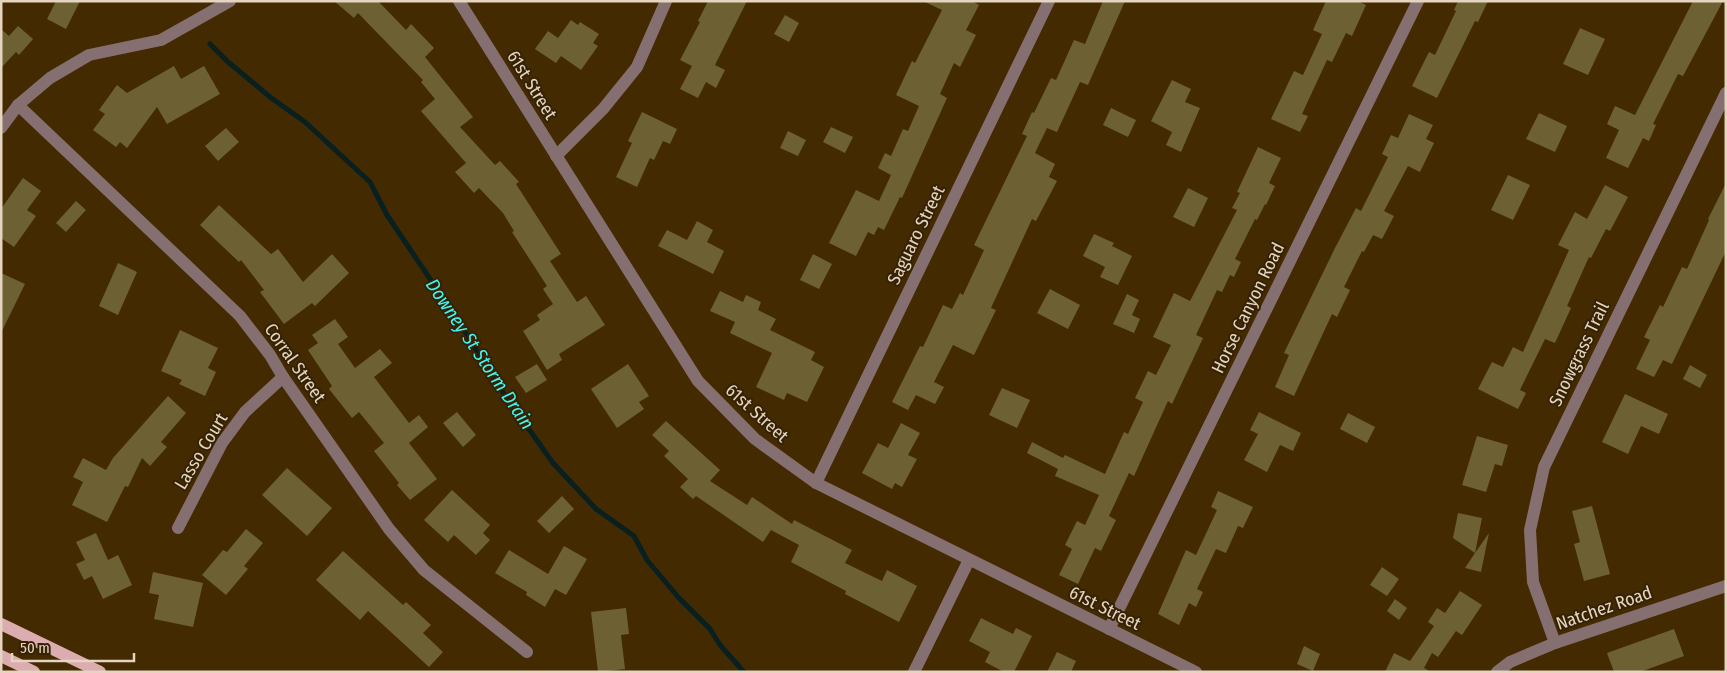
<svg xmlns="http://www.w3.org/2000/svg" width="1727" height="673" viewBox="0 0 1727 673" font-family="'Fira Sans Condensed',sans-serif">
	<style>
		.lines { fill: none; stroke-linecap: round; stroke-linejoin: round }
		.stream { stroke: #08201f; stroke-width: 5 }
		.building { fill: #6d6134 }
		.minor { stroke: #866f70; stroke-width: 12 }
		.major { stroke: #dcadb0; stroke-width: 12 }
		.labels { text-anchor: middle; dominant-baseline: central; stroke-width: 4; stroke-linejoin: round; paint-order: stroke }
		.street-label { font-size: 18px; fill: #e4d4c0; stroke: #352204 }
		.water-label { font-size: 19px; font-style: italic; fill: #40f7f5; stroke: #352204 }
	</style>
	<rect width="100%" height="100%" fill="#432a01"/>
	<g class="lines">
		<path class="stream" d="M210,44L227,61L270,97L305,122L370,182L387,215L455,316L504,394L553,463L596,509L634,536L647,560L679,598L710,629L720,645L744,672"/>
	</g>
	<g class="building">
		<path d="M56,1H80L66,29L47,19Z"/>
		<path d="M334,1H378L406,30L411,24L434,48L425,57L473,117L460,127L495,165L500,161L519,182L516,184L561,254L550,261L577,302L586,296L605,325L559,354L562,360L547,370L523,331L540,320L537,315L553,304L543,289L547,286L512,232L514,231L503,213L479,188L474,193L455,172L466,163L421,111L435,99L421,82L423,80L358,13L354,18Z"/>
		<path d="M708,1H747L715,65L725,70L716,88L706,82L698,98L680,89L692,66L680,60L700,22L698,21Z"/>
		<path d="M923,1H972L979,5L966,30L976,35L960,67L954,63L940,94L947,98L902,198L900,197L884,230L878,227L874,235L868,232L856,256L829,243L856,190L879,201L891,175L878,168L885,153L891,156L903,129L908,131L919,106L896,95L912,61L915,63L942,10Z"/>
		<path d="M1103,1H1125L1088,85L1080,82L1057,132L1047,128L1035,153L1055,164L1049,177L1057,181L1036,221L1032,219L991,308L996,310L974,355L953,345L934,382L944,387L935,404L916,395L908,410L892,402L920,346L923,347L943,305L952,309L960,293L963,295L984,250L974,245L1027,136L1022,134L1032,112L1034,113L1051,78L1056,80L1074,40L1085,44Z"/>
		<path d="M1326,1H1358L1366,5L1352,36L1346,33L1332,62L1327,60L1302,114L1308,116L1300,132L1271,119L1294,71L1303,75L1322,34L1313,30Z"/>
		<path d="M1458,1H1488L1478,22L1475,21L1437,98L1412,86L1429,52L1435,55L1456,11L1454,10Z"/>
		<path d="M1693,1H1723L1683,76L1678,74L1653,124L1656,125L1649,141L1643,138L1628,168L1606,158L1619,130L1607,124L1615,106L1635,115Z"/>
		<path d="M785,15L799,23L789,42L774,34Z"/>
		<path d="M571,20L578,25L580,22L599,34L593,43L598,46L581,70L561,56L556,63L535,49L548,31L558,38Z"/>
		<path d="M18,26L33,39L19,55L16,52L1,68V29L9,36Z"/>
		<path d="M1580,28L1605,39L1588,75L1563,64Z"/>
		<path d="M174,66L181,79L204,66L220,94L167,124L157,107L127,148L120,142L116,147L93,130L105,114L99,110L117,85L127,93Z"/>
		<path d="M1172,80L1191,89L1185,102L1200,108L1181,152L1166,145L1172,132L1151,121Z"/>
		<path d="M1111,108L1136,120L1128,137L1103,125Z"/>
		<path d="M642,112L677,129L670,144L663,141L654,160L650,158L637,187L616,177L632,143L628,141Z"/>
		<path d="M1539,113L1567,126L1555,152L1526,139Z"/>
		<path d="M1409,114L1433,125L1426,139L1434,143L1420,172L1408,166L1384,211L1394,216L1382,239L1373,235L1364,252L1362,251L1344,287L1350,290L1337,317L1332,314L1294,396L1275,387L1289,355L1284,353L1335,248L1356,208L1361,211L1388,157L1382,154L1391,135L1398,138Z"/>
		<path d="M831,127L853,137L845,153L823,142Z"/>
		<path d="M226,128L239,142L218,161L205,146Z"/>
		<path d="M788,131L806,140L798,156L780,148Z"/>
		<path d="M1258,147L1281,158L1269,183L1275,186L1266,205L1265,204L1257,220L1255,219L1235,259L1241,262L1234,277L1230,275L1222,292L1217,290L1196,335L1203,338L1172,404L1168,401L1134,476L1129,473L1109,516L1116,520L1101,551L1095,548L1078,584L1059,575L1072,549L1065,545L1077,521L1085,525L1099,495L1055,476L1058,469L1027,453L1032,442L1063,458L1065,455L1105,474L1124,432L1128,434L1143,402L1135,398L1148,371L1156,375L1171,345L1153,337L1174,293L1190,301L1237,210L1232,208L1240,193L1237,192Z"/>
		<path d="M1508,175L1530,185L1513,220L1491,210Z"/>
		<path d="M23,178L41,191L27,210L36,216L14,247L1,238V209Z"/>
		<path d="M1726,183V251L1672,364L1663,360L1654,377L1636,369L1650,340L1644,337L1660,305L1663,307L1682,267L1687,269L1709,220L1708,219Z"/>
		<path d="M1605,185L1628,197L1610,231L1606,229L1591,258L1589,257L1567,306L1571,308L1555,343L1545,339L1520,390L1526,393L1518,409L1478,389L1492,362L1503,367L1513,347L1523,352L1569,250L1558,245L1575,212L1587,219Z"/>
		<path d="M1188,188L1208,198L1194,227L1173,217Z"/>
		<path d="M76,201L86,210L66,232L56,223Z"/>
		<path d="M219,205L271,254L278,249L303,282L332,254L349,273L315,306L312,303L284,324L260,292L264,290L241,260L239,262L200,225Z"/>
		<path d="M697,221L713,230L707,242L724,251L713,274L658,246L667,230L687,240Z"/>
		<path d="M1094,234L1114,243L1112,246L1132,256L1118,285L1100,277L1105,267L1083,256Z"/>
		<path d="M813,254L832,264L819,289L800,280Z"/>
		<path d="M118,263L137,272L118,315L99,306Z"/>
		<path d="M1,273L25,284L1,333Z"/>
		<path d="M1050,289L1080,305L1068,329L1037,313Z"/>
		<path d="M720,291L743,302L746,295L761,302L758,310L776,319L770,330L815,352L811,360L824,367L807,402L787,393L784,400L756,387L772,353L730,333L735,322L710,311Z"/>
		<path d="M1127,294L1139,300L1132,315L1140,319L1134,333L1113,324Z"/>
		<path d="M335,319L348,337L338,344L355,368L380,349L392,363L374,377L409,423L419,415L428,427L409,443L437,479L410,500L397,485L399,483L374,451L384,443L359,412L352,418L329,389L332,386L308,350L318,343L312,335Z"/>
		<path d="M180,330L218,348L208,368L216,372L205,396L179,384L182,380L161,371Z"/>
		<path d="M537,364L547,380L526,393L515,377Z"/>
		<path d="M628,364L649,396L639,402L644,409L617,428L591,389Z"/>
		<path d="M1690,365L1707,375L1700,388L1683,379Z"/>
		<path d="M1002,388L1030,400L1017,428L989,415Z"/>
		<path d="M1625,394L1668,414L1659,434L1641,426L1628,454L1602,442Z"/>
		<path d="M168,396L186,413L161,442L167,447L150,466L142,458L128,487L125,486L107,522L72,505L83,482L73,477L83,458L106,470L113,458Z"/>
		<path d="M457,412L476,435L463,447L443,423Z"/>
		<path d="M1259,412L1301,433L1293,451L1280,445L1267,472L1244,460L1258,434L1250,430Z"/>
		<path d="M1348,413L1375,427L1367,443L1340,429Z"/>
		<path d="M666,421L720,470L710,481L747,505L752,497L792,524L794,520L852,550L845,563L882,581L887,570L917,586L899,622L845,594L846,591L791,562L799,545L771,530L763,542L696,496L693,499L680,487L688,479L664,456L669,451L652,435Z"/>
		<path d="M901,423L920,433L908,455L917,459L902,487L895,483L892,489L862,473L878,443L888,448Z"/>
		<path d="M1477,436L1508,445L1502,466L1495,464L1486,492L1462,485Z"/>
		<path d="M287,468L332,508L307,536L262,495Z"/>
		<path d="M452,490L490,525L483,533L490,540L476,555L454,535L448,542L424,520Z"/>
		<path d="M1218,491L1253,507L1243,528L1238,526L1226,553L1216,549L1197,589L1203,592L1196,607L1189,603L1179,625L1158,614L1186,550L1196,555L1217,510L1211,507Z"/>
		<path d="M562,496L574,509L549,533L537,521Z"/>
		<path d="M1592,506L1610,574L1584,581L1574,544L1580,542L1572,511Z"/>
		<path d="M1458,513L1482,518L1475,553L1489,533L1481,572L1465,568L1475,553L1453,538Z"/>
		<path d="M246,529L263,543L244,566L248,569L226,595L202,575L223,550L227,552Z"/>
		<path d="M96,533L108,560L118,555L132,585L103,599L92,576L84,580L76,564L85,560L76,542Z"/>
		<path d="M564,546L587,559L566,595L555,589L545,607L526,595L527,592L495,573L509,550L548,574Z"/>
		<path d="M343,551L403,605L406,602L431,625L423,633L443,652L429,667L368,611L360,620L316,580Z"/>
		<path d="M1382,567L1399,579L1387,596L1370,585Z"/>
		<path d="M153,572L203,583L193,627L154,619L159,595L149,593Z"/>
		<path d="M1460,591L1482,605L1462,635L1456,631L1438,657L1432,653L1424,668L1431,672H1385L1394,653L1410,661L1434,626L1428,622L1437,608L1445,613Z"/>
		<path d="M1395,599L1407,608L1399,620L1387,611Z"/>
		<path d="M626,608L629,634L621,635L625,669L598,672L591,612Z"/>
		<path d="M981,618L1013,634L1016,628L1032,636L1014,672H1004L985,662L990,652L969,641Z"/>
		<path d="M1674,629L1684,656L1640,672H1614L1607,653Z"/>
		<path d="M1304,646L1320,654L1313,671L1297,664Z"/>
		<path d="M1057,652L1076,661L1071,672H1047Z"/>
	</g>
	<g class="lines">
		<g class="minor">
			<path d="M459,1L698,381L755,439L816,483L1196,672"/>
			<path d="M18,105L240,316L270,355L283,377L389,529L424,570L527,652"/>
			<path d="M1,128L18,105L50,78L89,55L161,40L230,1"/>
			<path d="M556,156L603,109L637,67L666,1"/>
			<path d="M816,483L1049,1"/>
			<path d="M178,528L222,443L245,412L283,377"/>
			<path d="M1109,629L1418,1"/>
			<path d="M1555,643L1533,582L1530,530L1544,467L1726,93"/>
			<path d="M914,672L969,560"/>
			<path d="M1497,672L1510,662L1555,643L1726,586"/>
		</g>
		<g class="major">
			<path d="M1,624L100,672"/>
			<path d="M1,656L34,672"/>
		</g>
	</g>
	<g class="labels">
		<g class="street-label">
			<text transform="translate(532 85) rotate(58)">61st Street</text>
			<text transform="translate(916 235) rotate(-64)">Saguaro Street</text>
			<text transform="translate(1248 308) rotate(-64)">Horse Canyon Road</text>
			<text transform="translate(1579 354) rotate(-64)">Snowgrass Trail</text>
			<text transform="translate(295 363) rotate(55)">Corral Street</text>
			<text transform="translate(757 413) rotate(42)">61st Street</text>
			<text transform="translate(201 451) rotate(-59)">Lasso Court</text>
			<text transform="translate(1105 608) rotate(26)">61st Street</text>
			<text transform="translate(1604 608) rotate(-19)">Natchez Road</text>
		</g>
		<g class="water-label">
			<text transform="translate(480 354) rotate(56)">Downey St Storm Drain</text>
		</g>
	</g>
	<rect width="1727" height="673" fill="none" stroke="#e4d4c0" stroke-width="5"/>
	<path d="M12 653v8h122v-8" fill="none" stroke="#e4d4c0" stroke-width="2.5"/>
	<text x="20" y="653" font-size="15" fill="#e4d4c0" stroke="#352204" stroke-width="4" paint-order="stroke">50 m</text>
</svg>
